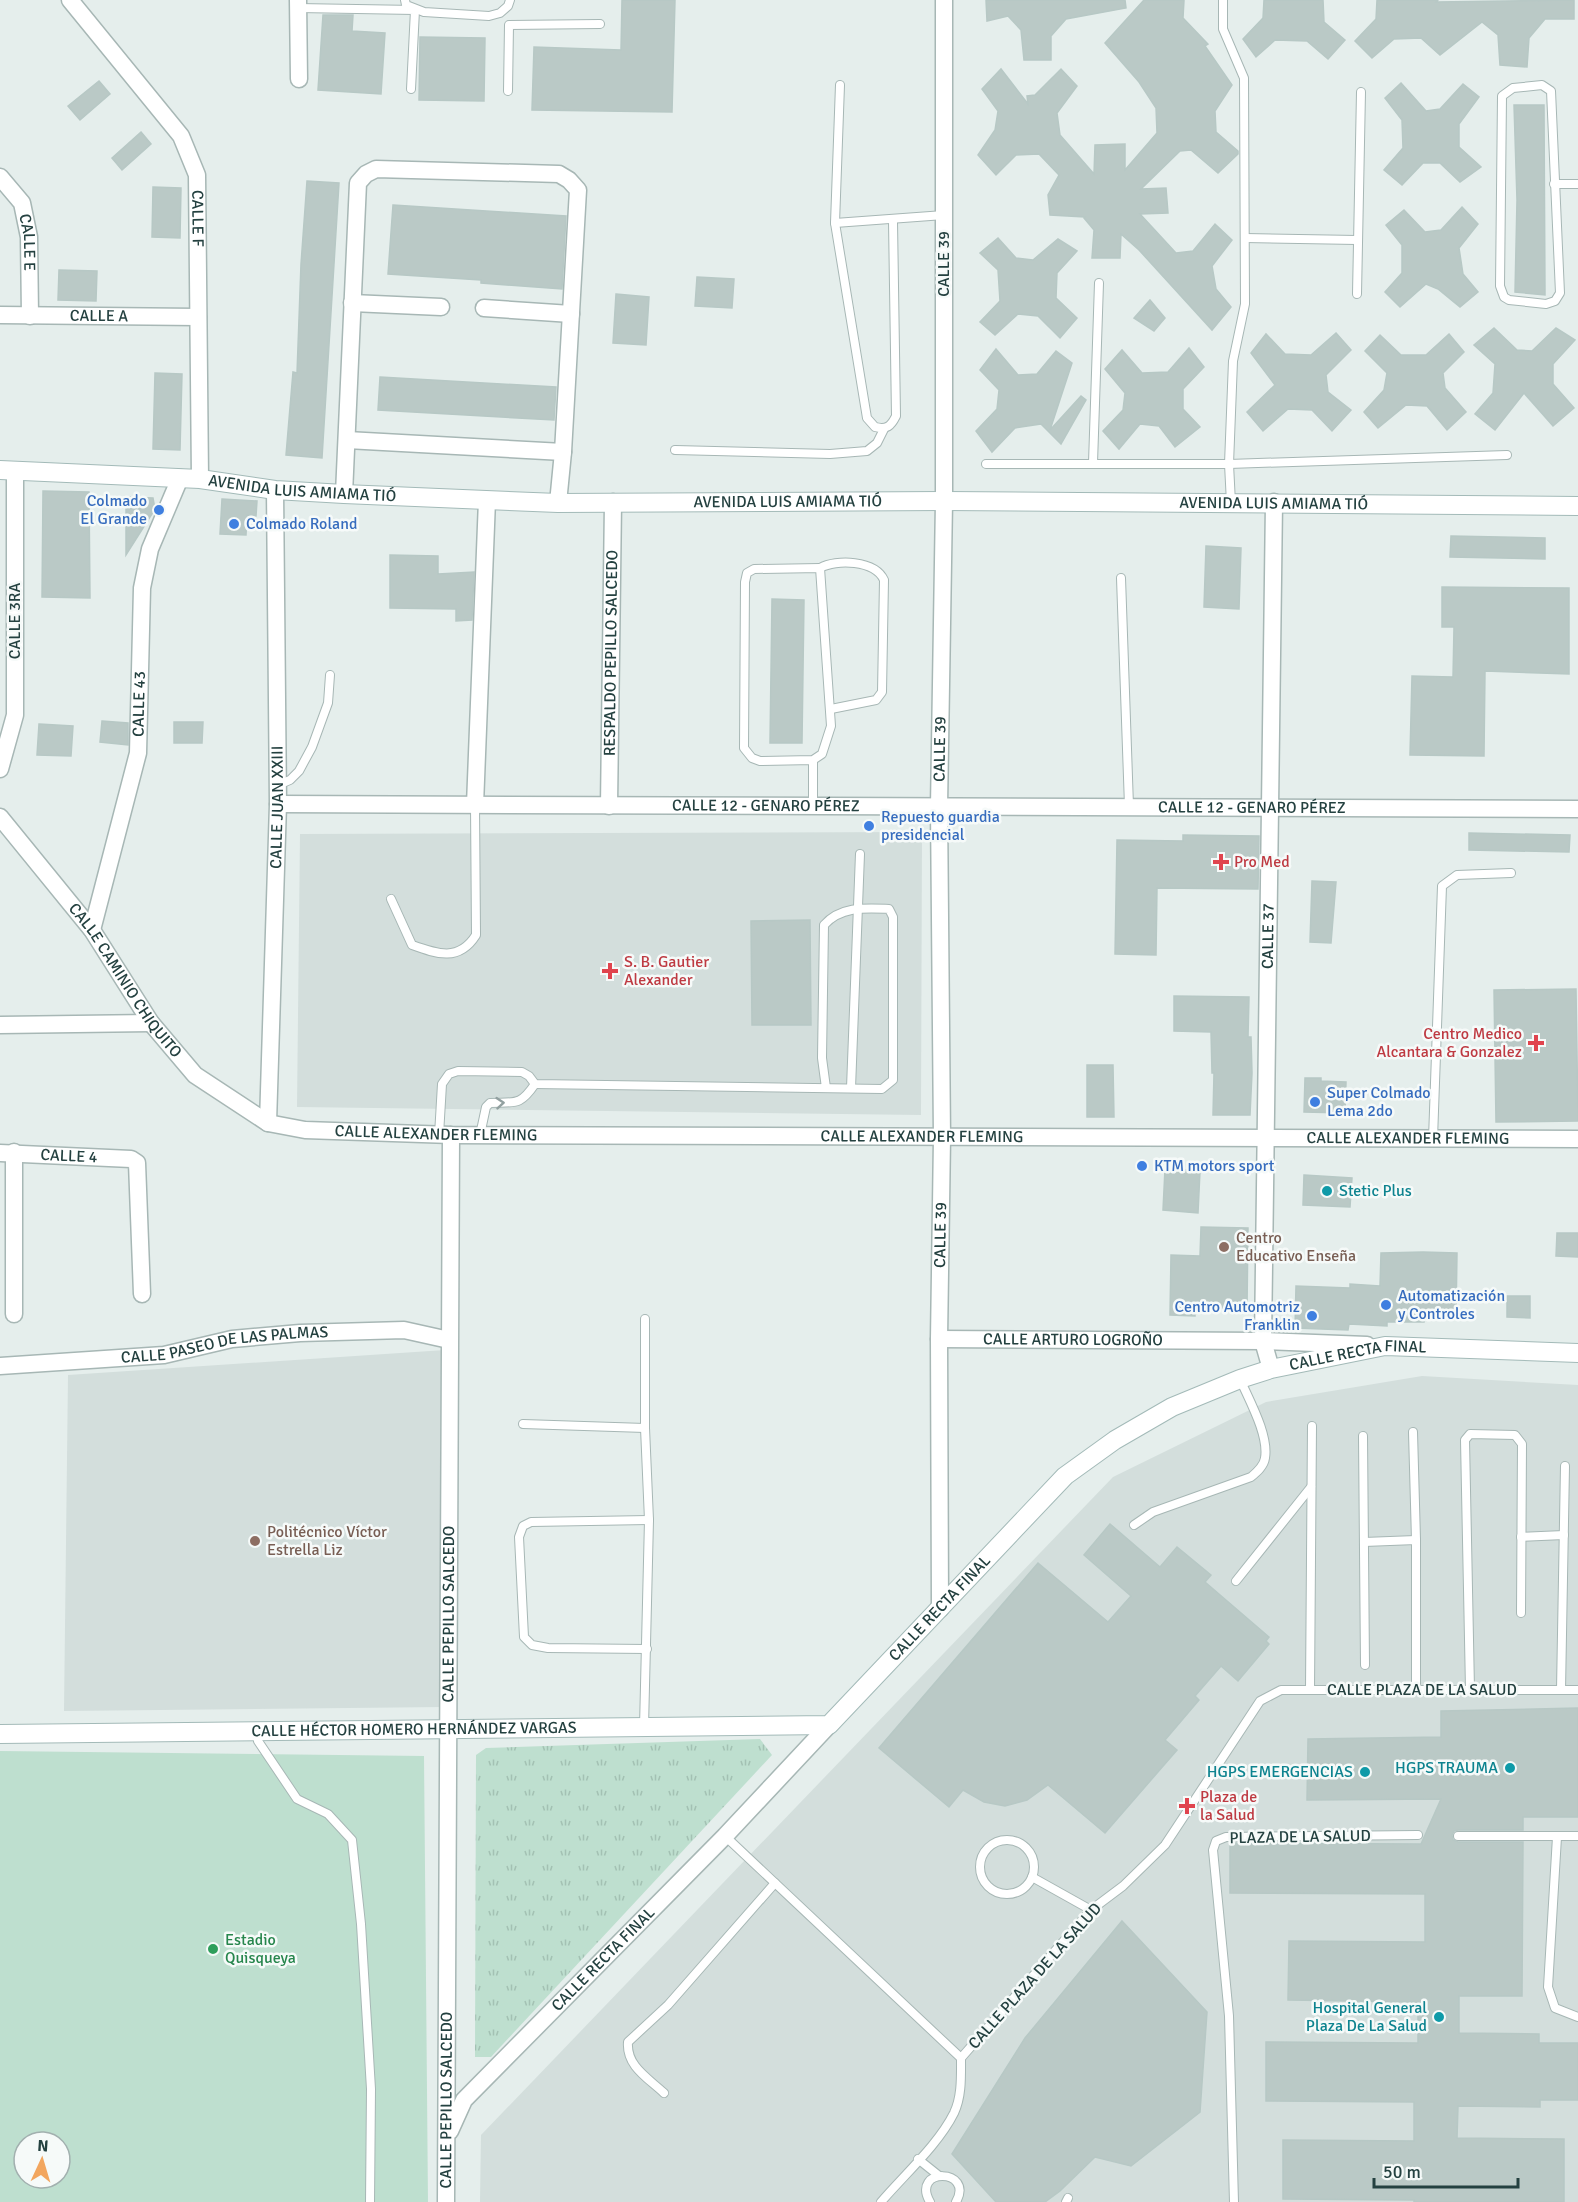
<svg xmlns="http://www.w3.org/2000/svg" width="1578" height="2202" viewBox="0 0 1578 2202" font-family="Signika,sans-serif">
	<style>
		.built { fill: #d3dedc }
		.green { fill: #bedfcf; fill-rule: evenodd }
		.park { fill: url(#park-tufts) }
		.building { fill: #bac9c6; stroke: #b7c8c5; stroke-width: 1.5 }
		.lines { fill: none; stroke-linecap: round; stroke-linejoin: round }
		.lane-casing { stroke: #a7b7b5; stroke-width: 10 }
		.street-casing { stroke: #a7b7b5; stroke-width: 19 }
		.secondary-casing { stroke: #a3bab8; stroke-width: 20 }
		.lane { stroke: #fff; stroke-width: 8 }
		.street { stroke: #fff; stroke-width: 16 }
		.secondary { stroke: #fff; stroke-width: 18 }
		.oneway { stroke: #92a0a0 }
		.shop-dot { fill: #3f7fe0; stroke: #f6faf9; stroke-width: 2 }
		.health-dot { fill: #e0444e; stroke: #f6faf9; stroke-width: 2 }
		.culture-dot { fill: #0f9aa8; stroke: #f6faf9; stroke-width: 2 }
		.education-dot { fill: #8d6e63; stroke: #f6faf9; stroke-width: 2 }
		.leisure-dot { fill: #2e9e5b; stroke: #f6faf9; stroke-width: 2 }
		.labels { text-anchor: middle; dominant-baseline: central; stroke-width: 5; stroke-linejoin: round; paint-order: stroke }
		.street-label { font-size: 16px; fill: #244140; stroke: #f6faf9 }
		.shop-label { font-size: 16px; fill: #366cbe; stroke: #f6faf9; text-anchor: start }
		.health-label { font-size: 16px; fill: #be3a42; stroke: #f6faf9; text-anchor: start }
		.culture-label { font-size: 16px; fill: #0d838f; stroke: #f6faf9; text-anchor: end }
		.education-label { font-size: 16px; fill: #785e54; stroke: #f6faf9; text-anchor: start }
		.leisure-label { font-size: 16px; fill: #27864d; stroke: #f6faf9; text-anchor: start }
	</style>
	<defs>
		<pattern id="park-tufts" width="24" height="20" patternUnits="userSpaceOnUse" patternTransform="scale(1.5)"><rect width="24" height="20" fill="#bedfcf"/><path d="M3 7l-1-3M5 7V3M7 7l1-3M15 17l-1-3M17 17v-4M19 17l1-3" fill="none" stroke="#a3c1b3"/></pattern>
	</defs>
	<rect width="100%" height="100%" fill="#e5eeec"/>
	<g class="built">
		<path d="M922,832L921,1115L297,1107L300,834Z"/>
		<path d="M445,1350L443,1707L64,1711L68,1375Z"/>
		<path d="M1422,1376L1578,1385V2202H480L481,2135L1113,1477L1266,1402Z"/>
	</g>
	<path class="green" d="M0,1751L424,1756L428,2202H0ZM24,2142H60V2178H24Z"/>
	<path class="park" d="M760,1739L772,1755L491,2057H475L476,1755L486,1748Z"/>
	<g class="building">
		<path d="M622,0H675L672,112L532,110L534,47L621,50Z"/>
		<path d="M986,0H1125L1126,8L1066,19L1051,36V60H1024L1021,30L1008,16L987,21Z"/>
		<path d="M1144,0H1184L1183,18L1208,44L1205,46L1232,85L1215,111L1216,132L1238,151V154L1218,173L1191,150L1180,151L1141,189L1166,188L1168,213L1140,214L1176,253L1193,251L1215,224L1232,240L1212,266L1216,289L1231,307L1212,330L1139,250L1121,234L1120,258H1092L1094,230L1084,218L1085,217L1050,215L1048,195L1059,175L1039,154L1016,155L996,175L978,155L995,130L998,111L982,89L1001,69L1028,104L1027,96L1035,95L1061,69L1077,86L1057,113L1060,135L1094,174L1095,145L1125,144V170L1157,133L1156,108L1139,82L1105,43Z"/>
		<path d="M1264,0H1323L1324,22L1345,40L1328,59L1307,41L1275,40L1256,57L1243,39L1263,18Z"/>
		<path d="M1377,0H1438L1436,2L1574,0V19H1545L1529,38L1527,67L1500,65L1498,35L1482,22L1440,55L1421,38L1394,39L1372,58L1355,41L1376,19Z"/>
		<path d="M323,15H353L352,31L385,33L381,94L318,90Z"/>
		<path d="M420,37L485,38L484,101L419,100Z"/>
		<path d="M99,81L110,94L80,120L68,106Z"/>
		<path d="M1401,83L1426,111L1440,109L1463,84L1479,97L1459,124V147L1481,167L1460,182L1440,163H1423L1402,185L1384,170L1403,148L1402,120L1385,98Z"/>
		<path d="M1514,105H1544L1545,295L1515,292L1517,200Z"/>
		<path d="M141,132L151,144L122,170L112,158Z"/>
		<path d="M307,181L339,183L322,458L286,455L293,372L297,373L301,264Z"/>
		<path d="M153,187L181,188L180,238L152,237Z"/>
		<path d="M393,205L566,216L562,289L481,283V280L388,274Z"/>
		<path d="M1462,207L1478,224L1459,248L1463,274L1478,292L1460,307L1438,289L1426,284L1400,307L1385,292L1402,273V245L1386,225L1404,210L1425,232L1441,230Z"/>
		<path d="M998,238L1016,258L1033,260L1058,239L1077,251L1057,273L1056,298L1077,318L1060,338L1038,316L1018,314L995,335L980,322L1000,301L998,270L980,253Z"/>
		<path d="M59,270L97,271L96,301L58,300Z"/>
		<path d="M697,277L734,279L732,308L695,306Z"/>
		<path d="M616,294L649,297L646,345L613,343Z"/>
		<path d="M1150,300L1165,318L1154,331L1134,318Z"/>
		<path d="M1494,328L1517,350L1532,351L1556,328L1575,340L1553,364V384L1574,408L1553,426L1524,393L1495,430L1475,414L1493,393L1495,364L1474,345Z"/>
		<path d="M1336,333L1351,350L1326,375L1328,392L1351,410L1332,431L1312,410L1288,409L1263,431L1247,412L1275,385L1251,353L1266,334L1285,354L1311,355Z"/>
		<path d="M1449,334L1464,352L1443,373L1445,388L1466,412L1447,430L1427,406L1406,405L1378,428L1364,412L1384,390L1387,373L1365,351L1380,335L1401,355H1426Z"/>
		<path d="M1189,348L1204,367L1183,389V409L1200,427L1175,447L1159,426L1140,424L1119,449L1103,431L1123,410L1125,393L1105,369L1122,350L1142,373L1168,372Z"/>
		<path d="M996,349L1018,375L1037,374L1056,351L1072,363L1050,430L1081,396L1086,400L1061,444L1041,424L1015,428L992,452L976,431L997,409L999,390L980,370Z"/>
		<path d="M155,373L182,374L180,450L153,449Z"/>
		<path d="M380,377L556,387L554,420L378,410Z"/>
		<path d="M43,491L89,492L90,598L42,597Z"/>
		<path d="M126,497L153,498L155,509L126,555Z"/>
		<path d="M222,499L257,501L256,516L247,515L246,535L220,534Z"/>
		<path d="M1451,536L1545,538V559L1450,557Z"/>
		<path d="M1206,546L1241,548L1239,609L1204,607Z"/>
		<path d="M390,555L438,556V574L474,572L472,620L456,621V609L390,608Z"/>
		<path d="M1442,587L1569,588V674L1485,671L1484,756L1410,755L1412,676L1453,677L1454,627H1442Z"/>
		<path d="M772,599L804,600L802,743H770Z"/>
		<path d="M102,721L128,723V745L100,742Z"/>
		<path d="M174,722H203L202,743H174Z"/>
		<path d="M39,724L73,726L71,756L37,755Z"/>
		<path d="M1469,833L1570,835L1569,852L1469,850Z"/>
		<path d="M1183,835L1259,836L1258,889L1157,888L1156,955L1115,954L1117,840L1183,841Z"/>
		<path d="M1312,881L1336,882L1331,943L1310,942Z"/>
		<path d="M810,920L811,1025H752L751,921Z"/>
		<path d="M1576,989L1578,1121L1496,1122L1494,990Z"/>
		<path d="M1174,996L1249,997L1248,1037H1251L1252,1073L1250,1115H1213L1214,1073H1212L1211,1032L1174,1031Z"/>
		<path d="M1087,1065H1113L1114,1117H1087Z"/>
		<path d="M1305,1078H1321V1081L1346,1082L1345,1113L1304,1112Z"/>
		<path d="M1165,1169L1200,1171L1198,1213L1163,1210Z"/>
		<path d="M1304,1175L1352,1178L1350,1207L1303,1205Z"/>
		<path d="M1201,1227L1248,1228L1247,1309L1195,1308V1316L1170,1315L1171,1255L1200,1256Z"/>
		<path d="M1557,1233H1578V1257L1556,1256Z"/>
		<path d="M1423,1252L1457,1253L1456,1317L1424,1316V1322H1387V1326L1349,1324L1348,1330L1295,1328L1296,1286L1350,1288V1284L1380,1286L1381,1253Z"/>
		<path d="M1507,1296H1530V1318L1507,1317Z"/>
		<path d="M1110,1524L1160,1567L1177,1547L1211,1575L1205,1582L1269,1637L1266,1641L1269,1644L1238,1681L1221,1666L1195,1696L1199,1700L1165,1740L1177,1750L1105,1833L1048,1785L1027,1800L1005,1806L984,1802L963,1790L949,1807L879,1748L1038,1563L1108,1622L1131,1596L1084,1555Z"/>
		<path d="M1578,1708V1817H1523V1830H1458L1454,1831L1452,1835L1453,1840L1458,1842H1523L1522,1996H1459V2033L1539,2034V2043H1578V2100H1540V2107L1458,2106L1457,2138L1564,2139V2202H1414V2200L1283,2199V2140L1414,2141V2102L1266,2101V2042L1418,2043V2002L1288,2000L1289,1941L1425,1942V1894L1230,1893V1843L1421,1844L1441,1799L1307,1800L1308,1739L1441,1737V1711Z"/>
		<path d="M1122,1921L1207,2012L1200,2112L1131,2166L1095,2157L1060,2191L1045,2202H996L952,2154L1025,2038Z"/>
	</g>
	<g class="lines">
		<g class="lane-casing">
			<g id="lane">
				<path d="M405,0L406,5L424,12L489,16L500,13L508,6L510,0"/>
				<path d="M1223,0V29L1244,78L1245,304L1233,361L1229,464L1231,503"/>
				<path d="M298,8L415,10L411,89"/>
				<path d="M840,85L835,223L867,418L875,427C887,430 891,426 896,416L893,221"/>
				<path d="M1542,85L1551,91L1560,293L1555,301L1546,304L1509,300L1504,297L1500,286L1502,96L1513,88Z"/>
				<path d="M508,91L509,25L600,24"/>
				<path d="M1554,184H1578"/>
				<path d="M835,223L944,215"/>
				<path d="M1245,238L1357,240"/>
				<path d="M1357,294L1361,92"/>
				<path d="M675,450L830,454L867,451L877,443L884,429"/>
				<path d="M1093,463L1099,283"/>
				<path d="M986,464H1229L1507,455"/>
				<path d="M820,568C836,559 875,560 884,580L882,692L876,700L831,709"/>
				<path d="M1121,578L1129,806"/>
				<path d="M813,760L760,761L752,758L744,748L745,582L747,573L754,569L820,568L831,726L822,754L813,760V806"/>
				<path d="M278,785L290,780L299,771L312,747L328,703L330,675"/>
				<path d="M391,899L412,945C437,954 459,962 476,935L475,805"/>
				<path d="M851,1088L860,854"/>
				<path d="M439,1135L442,1084L449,1074L458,1071L522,1072L529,1076L535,1084L882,1089L893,1080V917L889,909C865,908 841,906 824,925L822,1058L826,1088"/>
				<path d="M480,1135L486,1107L490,1103C516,1102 520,1106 535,1084"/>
				<path d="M1433,1139L1442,886L1457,875L1511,873"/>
				<path d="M523,1424L645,1428"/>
				<path d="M1413,1432L1416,1540"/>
				<path d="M1363,1436L1365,1665"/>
				<path d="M1134,1525L1153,1512L1251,1477C1257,1472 1264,1466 1265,1458C1269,1435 1249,1400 1240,1379"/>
				<path d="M1521,1537L1564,1535"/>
				<path d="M1364,1542L1416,1540V1690"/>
				<path d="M1236,1581L1311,1487"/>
				<path d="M647,1649L548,1648L532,1645L524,1637L519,1537L523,1526L531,1522L649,1520"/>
				<path d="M1470,1689L1465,1440L1470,1434L1515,1435L1522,1444L1521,1613"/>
				<path d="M1310,1690L1312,1426"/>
				<path d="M1561,1690L1565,1466"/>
				<path d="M644,1727L649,1520L645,1428V1319"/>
				<path d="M256,1731L258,1741L297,1799L328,1814L352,1840L361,1924L371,2089L370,2202"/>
				<path d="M725,1836L961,2058"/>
				<path d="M1458,1836H1578"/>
				<path d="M1557,1837L1548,1987L1555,2008L1578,2017"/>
				<circle cx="1007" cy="1867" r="27"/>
				<path d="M1032,1877L1091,1910"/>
				<path d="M664,2093C648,2078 626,2066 628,2042L668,2005L775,1883"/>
				<path d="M918,2159L938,2175"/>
				<path d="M881,2202C904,2175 938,2145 954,2113C962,2096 961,2076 961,2058L1091,1910L1123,1886L1165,1845L1260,1701L1281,1690H1578"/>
				<path d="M930,2202C910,2167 975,2168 956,2202"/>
				<path d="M1066,2202L1068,2198"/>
				<path d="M1234,2202L1229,2016L1213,1850L1216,1841L1226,1837L1418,1835"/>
			</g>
		</g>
		<g class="street-casing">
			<g id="street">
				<path id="s1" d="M70,0L181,136L197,175L200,479"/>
				<path d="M298,0L299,79"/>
				<path id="s2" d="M0,177L22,203L29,237L30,316"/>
				<path d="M352,303L441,307"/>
				<path d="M484,308L571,314"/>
				<path id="s3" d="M0,315L198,317"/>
				<path d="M347,440L563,452"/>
				<path d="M344,494L358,183L366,174L376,169L559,174L569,180L578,190L563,452L558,503"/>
				<path d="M0,769L15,715V471"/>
				<path id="s4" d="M278,804L1578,809"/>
				<path d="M475,805L487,500"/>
				<path id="s5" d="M609,806L613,502"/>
				<path id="s6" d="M0,817L92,930L151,1023L195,1075L268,1123L305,1130L451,1135L1578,1139"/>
				<path id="s7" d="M92,930L138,753L142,588L150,549L180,478"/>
				<path d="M0,1025L151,1023"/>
				<path id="s8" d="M268,1123L278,804L275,490"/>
				<path id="s9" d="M0,1153L131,1159L137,1163L142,1294"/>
				<path d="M14,1314V1152"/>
				<path id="s10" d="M939,1339L1263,1341L1367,1345"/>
				<path id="s11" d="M0,1366L164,1355L232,1339L300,1333L404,1330L449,1340"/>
				<path id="s12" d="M1271,1369L1263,1341L1274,502"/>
				<path id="s13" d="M940,1609L939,1339L942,1138L939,807L944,501V0"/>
				<path id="s14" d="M450,2131L464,2100L725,1836L829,1725"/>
				<path id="s15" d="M446,2202L451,1135"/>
			</g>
		</g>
		<g class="secondary-casing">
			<g id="secondary">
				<path id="s16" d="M0,470L200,479L275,490L344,494L558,503L944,501L1578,506"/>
				<path id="s17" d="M0,1734L829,1725L1065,1476L1115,1440L1172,1407L1240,1379L1271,1369L1385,1346L1578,1353"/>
			</g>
		</g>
		<use href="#lane" class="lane"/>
		<use href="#street" class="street"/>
		<use href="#secondary" class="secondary"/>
	</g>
	<defs><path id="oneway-chevron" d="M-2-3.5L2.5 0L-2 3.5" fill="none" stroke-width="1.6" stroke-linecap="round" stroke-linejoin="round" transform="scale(1.5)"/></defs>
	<use class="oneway" href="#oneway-chevron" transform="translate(500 1103) rotate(-5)"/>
	<g class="shop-dot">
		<circle cx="159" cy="510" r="6"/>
		<circle cx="234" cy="524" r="6"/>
		<circle cx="869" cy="826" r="6"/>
		<circle cx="1315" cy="1102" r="6"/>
		<circle cx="1142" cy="1166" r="6"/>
		<circle cx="1386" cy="1305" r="6"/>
		<circle cx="1312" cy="1316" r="6"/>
	</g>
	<g class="health-dot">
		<path d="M1218 853h6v6h6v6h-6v6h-6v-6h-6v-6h6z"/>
		<path d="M607 962h6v6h6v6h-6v6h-6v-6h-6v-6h6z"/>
		<path d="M1533 1034h6v6h6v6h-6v6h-6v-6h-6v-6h6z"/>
		<path d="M1184 1797h6v6h6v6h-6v6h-6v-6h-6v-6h6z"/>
	</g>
	<g class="culture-dot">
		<circle cx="1327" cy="1191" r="6"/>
		<circle cx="1510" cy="1768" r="6"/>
		<circle cx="1365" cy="1772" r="6"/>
		<circle cx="1439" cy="2017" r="6"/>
	</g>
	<g class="education-dot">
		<circle cx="1224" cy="1247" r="6"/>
		<circle cx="255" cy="1541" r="6"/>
	</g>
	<circle class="leisure-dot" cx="213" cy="1949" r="6"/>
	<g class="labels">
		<g class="street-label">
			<text stroke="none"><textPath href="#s1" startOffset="261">CALLE F</textPath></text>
			<text stroke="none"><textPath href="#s2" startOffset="74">CALLE E</textPath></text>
			<text transform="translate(944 264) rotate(-90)">CALLE 39</text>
			<text stroke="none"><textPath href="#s3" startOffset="99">CALLE A</textPath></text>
			<text stroke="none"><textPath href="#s16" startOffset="303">AVENIDA LUIS AMIAMA TIÓ</textPath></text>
			<text stroke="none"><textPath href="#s16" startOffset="789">AVENIDA LUIS AMIAMA TIÓ</textPath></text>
			<text stroke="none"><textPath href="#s16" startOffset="1275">AVENIDA LUIS AMIAMA TIÓ</textPath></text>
			<text transform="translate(15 621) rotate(-90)">CALLE 3RA</text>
			<text stroke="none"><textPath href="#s5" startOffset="153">RESPALDO PEPILLO SALCEDO</textPath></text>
			<text stroke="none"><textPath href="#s7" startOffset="232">CALLE 43</textPath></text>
			<text stroke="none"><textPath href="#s13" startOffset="860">CALLE 39</textPath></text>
			<text stroke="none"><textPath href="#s8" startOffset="316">CALLE JUAN XXIII</textPath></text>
			<text stroke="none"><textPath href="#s4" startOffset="488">CALLE 12 - GENARO PÉREZ</textPath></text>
			<text stroke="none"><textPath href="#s4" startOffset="974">CALLE 12 - GENARO PÉREZ</textPath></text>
			<text stroke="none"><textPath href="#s12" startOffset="434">CALLE 37</textPath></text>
			<text stroke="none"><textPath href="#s6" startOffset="206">CALLE CAMINIO CHIQUITO</textPath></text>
			<text stroke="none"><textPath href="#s6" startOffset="580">CALLE ALEXANDER FLEMING</textPath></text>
			<text stroke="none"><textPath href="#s6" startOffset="1066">CALLE ALEXANDER FLEMING</textPath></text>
			<text stroke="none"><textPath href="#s6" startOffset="1552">CALLE ALEXANDER FLEMING</textPath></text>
			<text stroke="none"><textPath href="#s9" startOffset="69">CALLE 4</textPath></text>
			<text stroke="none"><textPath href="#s13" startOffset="374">CALLE 39</textPath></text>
			<text stroke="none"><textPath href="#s10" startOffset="134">CALLE ARTURO LOGROÑO</textPath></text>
			<text stroke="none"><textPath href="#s11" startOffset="226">CALLE PASEO DE LAS PALMAS</textPath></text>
			<text stroke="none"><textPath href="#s17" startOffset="1494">CALLE RECTA FINAL</textPath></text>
			<text stroke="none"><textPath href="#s17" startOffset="990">CALLE RECTA FINAL</textPath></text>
			<text stroke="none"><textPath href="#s15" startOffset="588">CALLE PEPILLO SALCEDO</textPath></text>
			<text x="1422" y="1690">CALLE PLAZA DE LA SALUD</text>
			<text stroke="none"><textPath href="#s17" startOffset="414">CALLE HÉCTOR HOMERO HERNÁNDEZ VARGAS</textPath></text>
			<text transform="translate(1300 1837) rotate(-1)">PLAZA DE LA SALUD</text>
			<text stroke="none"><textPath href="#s14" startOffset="232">CALLE RECTA FINAL</textPath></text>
			<text transform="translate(1035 1976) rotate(-48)">CALLE PLAZA DE LA SALUD</text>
			<text stroke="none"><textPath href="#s15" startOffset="102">CALLE PEPILLO SALCEDO</textPath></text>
		</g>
		<g class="shop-label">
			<text x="147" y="501" text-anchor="end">Colmado<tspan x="147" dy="18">El Grande</tspan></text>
			<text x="246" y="524">Colmado Roland</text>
			<text x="881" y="817">Repuesto guardia<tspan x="881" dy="18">presidencial</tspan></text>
			<text x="1327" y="1093">Super Colmado<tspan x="1327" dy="18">Lema 2do</tspan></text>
			<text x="1154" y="1166">KTM motors sport</text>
			<text x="1398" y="1296">Automatización<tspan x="1398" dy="18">y Controles</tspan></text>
			<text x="1300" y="1307" text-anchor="end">Centro Automotriz<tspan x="1300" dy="18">Franklin</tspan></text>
		</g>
		<g class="health-label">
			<text x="1234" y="862">Pro Med</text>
			<text x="624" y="962">S. B. Gautier<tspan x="624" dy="18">Alexander</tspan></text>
			<text x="1522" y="1034" text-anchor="end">Centro Medico<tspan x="1522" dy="18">Alcantara &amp; Gonzalez</tspan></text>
			<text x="1200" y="1797">Plaza de<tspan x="1200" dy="18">la Salud</tspan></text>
		</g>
		<g class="culture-label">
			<text x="1339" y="1191" text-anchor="start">Stetic Plus</text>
			<text x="1498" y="1768">HGPS TRAUMA</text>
			<text x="1353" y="1772">HGPS EMERGENCIAS</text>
			<text x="1427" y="2008">Hospital General<tspan x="1427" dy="18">Plaza De La Salud</tspan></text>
		</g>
		<g class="education-label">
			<text x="1236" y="1238">Centro<tspan x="1236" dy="18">Educativo Enseña</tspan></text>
			<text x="267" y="1532">Politécnico Víctor<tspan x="267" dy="18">Estrella Liz</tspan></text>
		</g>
		<g class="leisure-label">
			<text x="225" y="1940">Estadio<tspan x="225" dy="18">Quisqueya</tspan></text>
		</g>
	</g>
	<g transform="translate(42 2160) rotate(4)"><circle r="28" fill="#f6faf9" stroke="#a2b0af" stroke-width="1.5"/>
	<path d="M0-4.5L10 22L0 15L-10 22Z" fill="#f2a65f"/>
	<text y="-9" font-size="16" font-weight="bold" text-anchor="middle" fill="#244140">N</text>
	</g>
	<path d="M1374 2178v9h144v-9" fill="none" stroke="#244140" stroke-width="3"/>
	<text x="1383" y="2178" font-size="18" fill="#244140" stroke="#f6faf9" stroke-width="4.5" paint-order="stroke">50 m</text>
</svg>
